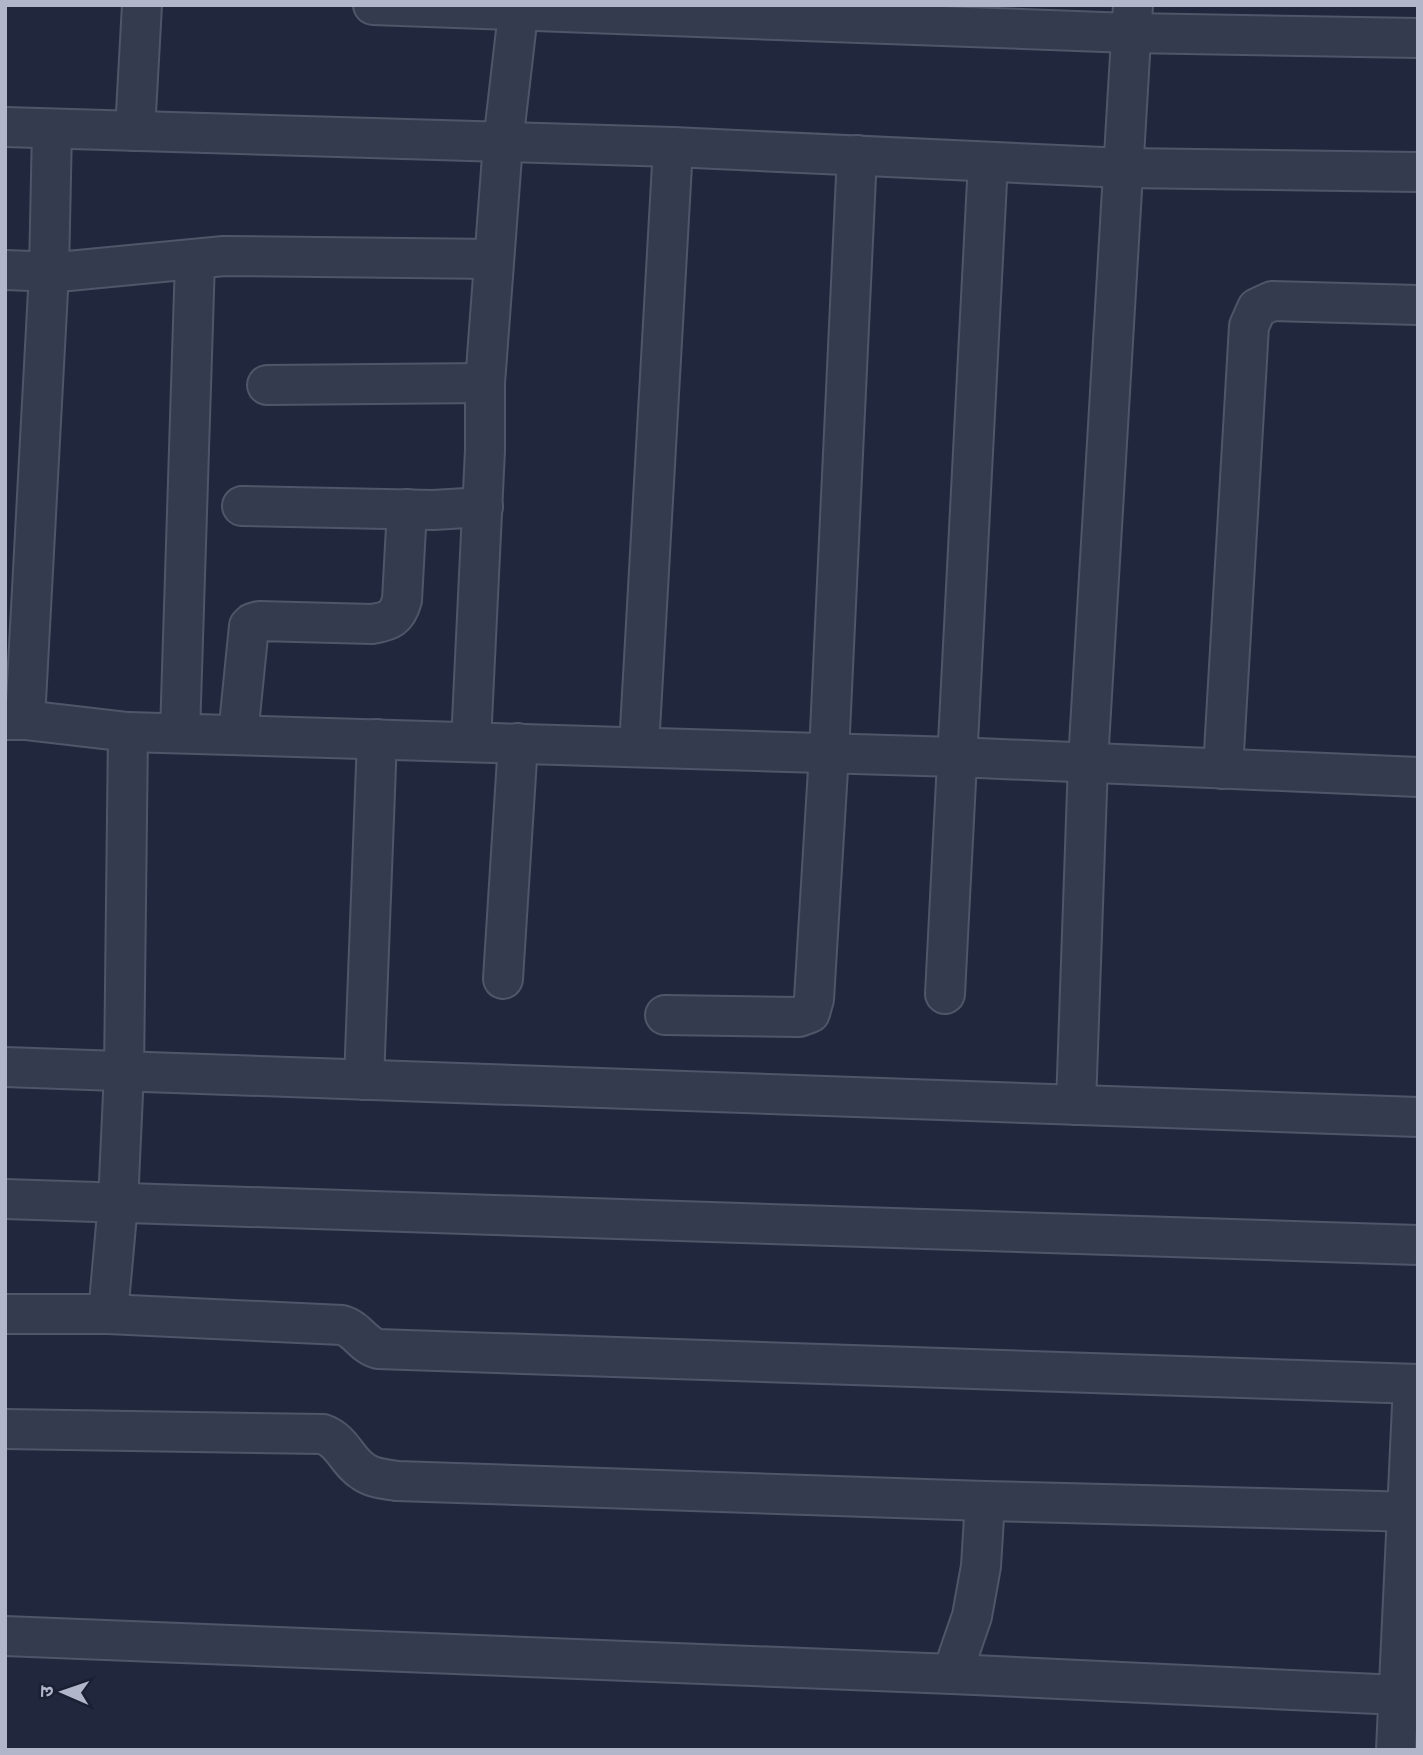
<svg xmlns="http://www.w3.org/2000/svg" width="1423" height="1755" viewBox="0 0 1423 1755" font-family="'Fira Sans Condensed','Noto Sans Devanagari',sans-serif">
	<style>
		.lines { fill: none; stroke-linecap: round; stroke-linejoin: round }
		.minor-casing { stroke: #505669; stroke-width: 42 }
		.minor { stroke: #353b4e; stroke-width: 38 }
	</style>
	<rect width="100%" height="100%" fill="#21283e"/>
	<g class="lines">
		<g class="minor-casing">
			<g id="minor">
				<path d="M373,5L1130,33L1418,38"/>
				<path d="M5,127L673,147L1124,168L1418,172"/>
				<path d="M135,131L142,5"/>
				<path d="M5,270L58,272L224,256L494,259"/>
				<path d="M267,385L485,383"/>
				<path d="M242,506L433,510L483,507"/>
				<path d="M5,720H25L128,732L956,757L1418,777"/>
				<path d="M25,720L49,272L52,129"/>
				<path d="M180,733L195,260"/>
				<path d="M238,735L249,626L252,623L259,621L372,624C390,621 397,618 402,600L407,509"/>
				<path d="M471,742L485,450V383L503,143L519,5"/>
				<path d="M639,747L673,147"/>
				<path d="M1223,769L1249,326L1257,308L1272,301L1418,305"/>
				<path d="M503,979L518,743"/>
				<path d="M945,994L988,162"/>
				<path d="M665,1015L799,1017L810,1013L814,999L829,753L857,155"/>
				<path d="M5,1067L1418,1117"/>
				<path d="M364,1080L377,739"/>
				<path d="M1076,1105L1088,762L1133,5"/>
				<path d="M5,1199L1418,1245"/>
				<path d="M5,1314H108L342,1325C357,1329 363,1345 378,1349L1418,1384"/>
				<path d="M108,1314L118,1203L124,1072L128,732"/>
				<path d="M5,1429L323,1434C343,1441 347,1462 364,1472C374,1479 386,1479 397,1481L985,1501L1418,1512"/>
				<path d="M5,1636L952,1674L1399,1695"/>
				<path d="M952,1674L972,1616L981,1566L985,1501"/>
				<path d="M1396,1750L1413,1384"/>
			</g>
		</g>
		<use href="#minor" class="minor"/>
	</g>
	<rect width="1423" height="1755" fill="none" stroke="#b1b6ca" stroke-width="14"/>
	<g transform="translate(63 1692) rotate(272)" stroke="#1a2033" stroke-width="5" paint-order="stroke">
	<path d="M0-5L12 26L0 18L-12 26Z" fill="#b1b6ca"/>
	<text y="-10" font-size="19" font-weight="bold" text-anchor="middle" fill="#b1b6ca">उ</text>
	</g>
</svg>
